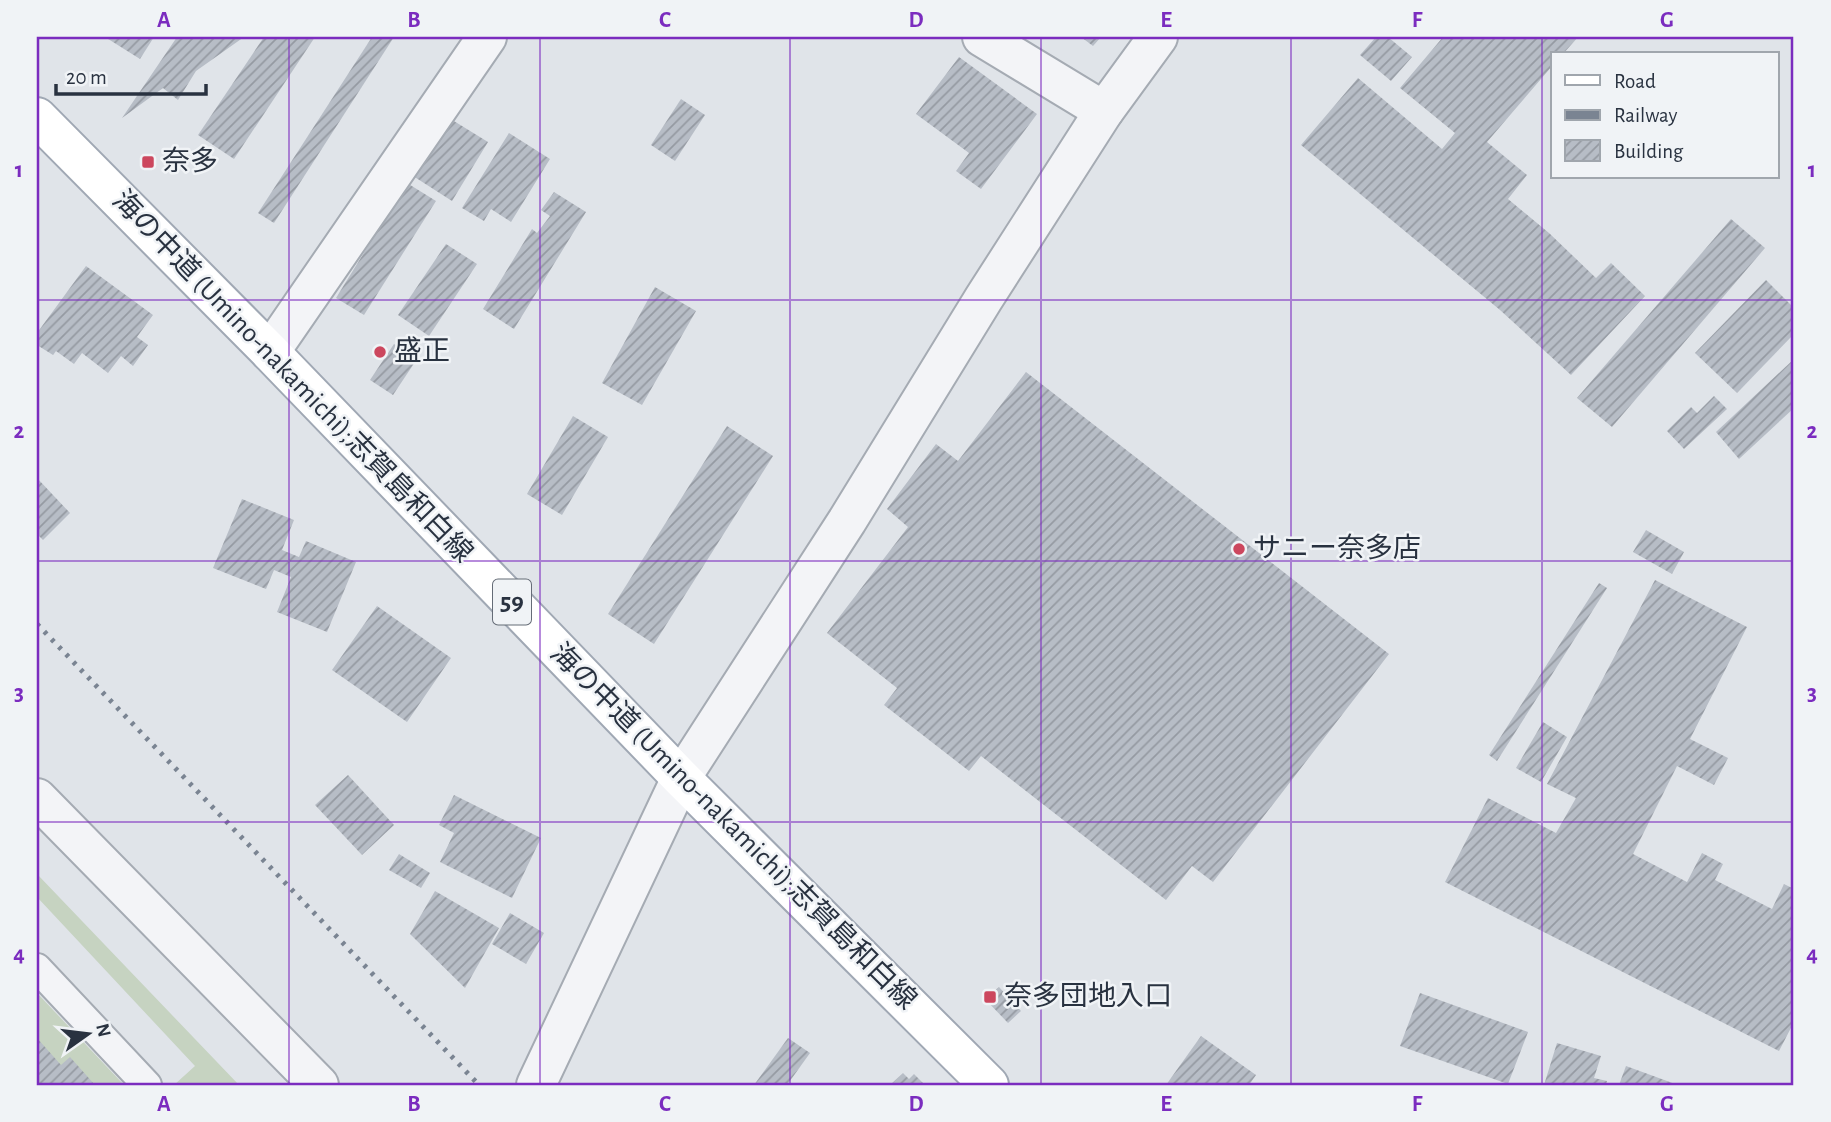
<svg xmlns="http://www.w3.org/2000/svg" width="1831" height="1122" viewBox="0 0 1831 1122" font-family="'Alegreya Sans','Noto Sans JP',sans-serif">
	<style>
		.grass { fill: #c6d3c1 }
		.building { fill: url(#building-hatch) }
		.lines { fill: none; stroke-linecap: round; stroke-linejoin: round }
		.service-casing { stroke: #a5abb3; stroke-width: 32 }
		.minor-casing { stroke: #a5abb3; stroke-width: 42 }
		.tertiary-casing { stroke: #a5abb3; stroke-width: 42 }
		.primary-casing { stroke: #a0a8b4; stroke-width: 42 }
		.service { stroke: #f3f4f7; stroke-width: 28 }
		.minor { stroke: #f3f4f7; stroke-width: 38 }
		.tertiary { stroke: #f3f4f7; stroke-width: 38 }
		.primary { stroke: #fff; stroke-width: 38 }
		.rail { stroke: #7a8492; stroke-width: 5; stroke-dasharray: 3.5 7; stroke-linecap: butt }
		.grid { fill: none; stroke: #7b2cbf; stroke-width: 2; stroke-opacity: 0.55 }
		.poi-dot { fill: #cc475e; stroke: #f0f3f6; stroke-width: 2.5 }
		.labels { text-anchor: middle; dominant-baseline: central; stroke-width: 5; stroke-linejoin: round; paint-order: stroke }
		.shield { fill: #f0f3f6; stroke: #656c77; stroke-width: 2 }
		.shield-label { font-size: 26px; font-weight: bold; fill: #293240 }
		.poi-label { font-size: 28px; fill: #293240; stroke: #f0f3f6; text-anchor: start }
		.street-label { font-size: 28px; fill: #293240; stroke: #f0f3f6 }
		.neatline { fill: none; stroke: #7b2cbf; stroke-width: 2.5 }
		.grid-label { font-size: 23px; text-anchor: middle; font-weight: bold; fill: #7b2cbf }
	</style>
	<defs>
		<pattern id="building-hatch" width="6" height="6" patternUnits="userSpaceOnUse" patternTransform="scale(1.75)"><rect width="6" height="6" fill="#b7bdc6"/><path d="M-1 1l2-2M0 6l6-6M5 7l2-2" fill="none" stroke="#959aa2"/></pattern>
	</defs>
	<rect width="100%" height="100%" fill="#e0e4e9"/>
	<g class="grass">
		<path d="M37,874L239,1085H174L195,1066L37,897Z"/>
		<path d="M37,993L124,1085H37Z"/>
	</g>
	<g class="building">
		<path d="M105,37H154L140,59Z"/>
		<path d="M177,37H244L196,71L178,100L163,88L122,118Z"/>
		<path d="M264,37H315L234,159L198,135Z"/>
		<path d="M372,37H394L274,223L258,213Z"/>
		<path d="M1081,37H1101L1093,46Z"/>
		<path d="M1376,37H1388L1412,57L1391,81L1360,55Z"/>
		<path d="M1443,37H1578L1563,54H1553V65L1487,142L1527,175L1508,199L1549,233L1596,278L1611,263L1645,296L1571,375L1500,310L1301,145L1358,78L1442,149L1455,133L1400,88Z"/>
		<path d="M959,57L1037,114L981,189L956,171L969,153L916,114Z"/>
		<path d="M681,99L705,115L675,161L651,145Z"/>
		<path d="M449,118L488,142L452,201L413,176Z"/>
		<path d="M509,133L550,159L511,222L491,209L484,221L462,208Z"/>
		<path d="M407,183L436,201L364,315L336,298Z"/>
		<path d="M554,192L586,212L514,329L483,309L532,229L537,233L550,216L541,210Z"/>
		<path d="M1731,219L1765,248L1612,427L1577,398Z"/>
		<path d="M446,244L477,264L429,336L398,315Z"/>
		<path d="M86,266L153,315L137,337L148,345L133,366L121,356L108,373L82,353L74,364L56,351L53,355L37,345V333Z"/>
		<path d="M1766,280L1794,308V334L1737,393L1695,353Z"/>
		<path d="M655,287L696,311L642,405L602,383Z"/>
		<path d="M394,344L417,359L393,395L370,380Z"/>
		<path d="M1794,359V408L1739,459L1716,432Z"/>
		<path d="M1026,372L1389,654L1213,882L1192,866L1166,900L981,756L969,771L884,705L897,688L827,633L908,527L887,509L936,444L958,461Z"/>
		<path d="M1714,396L1727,409L1684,449L1667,431L1691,407L1697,413Z"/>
		<path d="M573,416L608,437L562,515L527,494Z"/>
		<path d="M727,426L773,456L654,644L608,614Z"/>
		<path d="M37,478L70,513L43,540L37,534Z"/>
		<path d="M242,499L294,520L282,550L299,557L306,541L356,562L327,632L277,612L291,577L274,570L266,589L213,568Z"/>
		<path d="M1646,530L1684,552L1672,574L1633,552Z"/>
		<path d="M1655,580L1747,627L1690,739L1728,758L1714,785L1677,766L1633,854L1687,882L1702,853L1723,864L1715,880L1772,909L1784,884L1794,889V1022L1779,1051L1445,882L1488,798L1556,833L1576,798L1547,784Z"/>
		<path d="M1599,583L1607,588L1497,761L1489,755Z"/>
		<path d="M377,606L451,658L407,722L332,670Z"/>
		<path d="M1543,722L1567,737L1541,782L1516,768Z"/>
		<path d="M348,775L394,825L362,855L315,805Z"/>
		<path d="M454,795L541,838L512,898L440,862L454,833L439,825Z"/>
		<path d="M399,854L430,873L421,888L389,870Z"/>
		<path d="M435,891L499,928L465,988L410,934Z"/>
		<path d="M510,913L544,933L526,964L492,944Z"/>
		<path d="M999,987L1021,1011L1008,1023L985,999Z"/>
		<path d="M1420,993L1528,1032L1508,1084L1400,1046Z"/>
		<path d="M1201,1036L1256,1075L1249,1085H1166Z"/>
		<path d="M37,1038L61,1065L70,1057L95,1085H37Z"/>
		<path d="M788,1038L810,1053L787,1085H754Z"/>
		<path d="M1557,1043L1601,1056L1594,1078L1607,1081L1606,1085H1544Z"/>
		<path d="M1626,1066L1678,1085H1619Z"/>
		<path d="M903,1073L909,1079L914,1074L925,1085H890Z"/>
	</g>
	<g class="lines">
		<g class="service-casing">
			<path id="service" d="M37,968L147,1085"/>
		</g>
		<g class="minor-casing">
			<g id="minor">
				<path d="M982,37L1104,111"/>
				<path d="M270,352L487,37"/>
			</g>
		</g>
		<g class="tertiary-casing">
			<g id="tertiary">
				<path d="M37,798L319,1085"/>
				<path d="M536,1085L681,778L847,521L984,298L1104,111L1158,37"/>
			</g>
		</g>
		<g class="primary-casing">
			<path id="primary" d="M37,117L270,352L681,778L989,1085"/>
		</g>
		<use href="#service" class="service"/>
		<use href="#minor" class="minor"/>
		<use href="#tertiary" class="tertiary"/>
		<use href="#primary" class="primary"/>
		<path class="rail" d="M37,624L479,1085"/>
	</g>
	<path class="grid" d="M289,37V1085M540,37V1085M790,37V1085M1041,37V1085M1291,37V1085M1542,37V1085M37,300H1794M37,561H1794M37,822H1794"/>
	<g class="poi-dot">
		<rect x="141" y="155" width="14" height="14" rx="3.5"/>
		<circle cx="380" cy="352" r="7"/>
		<circle cx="1239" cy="549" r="7"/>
		<rect x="983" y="990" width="14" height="14" rx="3.5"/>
	</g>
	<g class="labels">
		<rect class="shield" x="493" y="579.5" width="38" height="45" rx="5"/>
		<g class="shield-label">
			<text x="512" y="602">59</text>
		</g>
		<g class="poi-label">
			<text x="162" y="162">奈多</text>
			<text x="394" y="352">盛正</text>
			<text x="1253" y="549">サニー奈多店</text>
			<text x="1004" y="997">奈多団地入口</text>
		</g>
		<g class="street-label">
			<text transform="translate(292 377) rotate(46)">海の中道 (Umino-nakamichi);志賀島和白線</text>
			<text transform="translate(733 827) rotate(45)">海の中道 (Umino-nakamichi);志賀島和白線</text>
		</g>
	</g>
	<rect width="1831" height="1122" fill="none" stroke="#f0f3f6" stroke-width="77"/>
	<rect x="1551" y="52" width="228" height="126" fill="#f0f3f6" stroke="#a0a6ad" stroke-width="2"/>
	<rect x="1565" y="75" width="35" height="10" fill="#ffffff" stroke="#a0a6ad" stroke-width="2"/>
	<text x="1614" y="88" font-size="21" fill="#293240">Road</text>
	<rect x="1565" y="110" width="35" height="10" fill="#7a8492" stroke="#a0a6ad" stroke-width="2"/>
	<text x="1614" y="122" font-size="21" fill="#293240">Railway</text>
	<rect x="1565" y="140" width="35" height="21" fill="url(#building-hatch)" stroke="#a0a6ad" stroke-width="2"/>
	<text x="1614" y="158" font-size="21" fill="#293240">Building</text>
	<g transform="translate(88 1034) rotate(76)" stroke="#f0f3f6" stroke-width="5" paint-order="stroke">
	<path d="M0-5L12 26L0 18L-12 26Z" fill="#293240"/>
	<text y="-10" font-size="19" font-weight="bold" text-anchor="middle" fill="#293240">N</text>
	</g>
	<path d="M56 84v10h150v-10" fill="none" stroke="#293240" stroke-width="3.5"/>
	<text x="66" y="84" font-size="21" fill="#293240" stroke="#f0f3f6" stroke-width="5" paint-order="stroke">20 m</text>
	<rect x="38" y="38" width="1754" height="1046" class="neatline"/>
	<g class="grid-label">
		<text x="164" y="27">A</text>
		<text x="414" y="27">B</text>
		<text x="665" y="27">C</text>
		<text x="916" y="27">D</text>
		<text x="1166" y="27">E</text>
		<text x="1417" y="27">F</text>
		<text x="1667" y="27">G</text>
		<text x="19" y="177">1</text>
		<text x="1812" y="177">1</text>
		<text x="19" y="438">2</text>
		<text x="1812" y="438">2</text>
		<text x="19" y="700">3</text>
		<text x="1812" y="700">3</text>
		<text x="19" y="961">4</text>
		<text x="1812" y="961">4</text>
		<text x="164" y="1111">A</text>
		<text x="414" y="1111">B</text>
		<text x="665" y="1111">C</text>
		<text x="916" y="1111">D</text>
		<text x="1166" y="1111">E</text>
		<text x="1417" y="1111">F</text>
		<text x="1667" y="1111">G</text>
	</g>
</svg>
